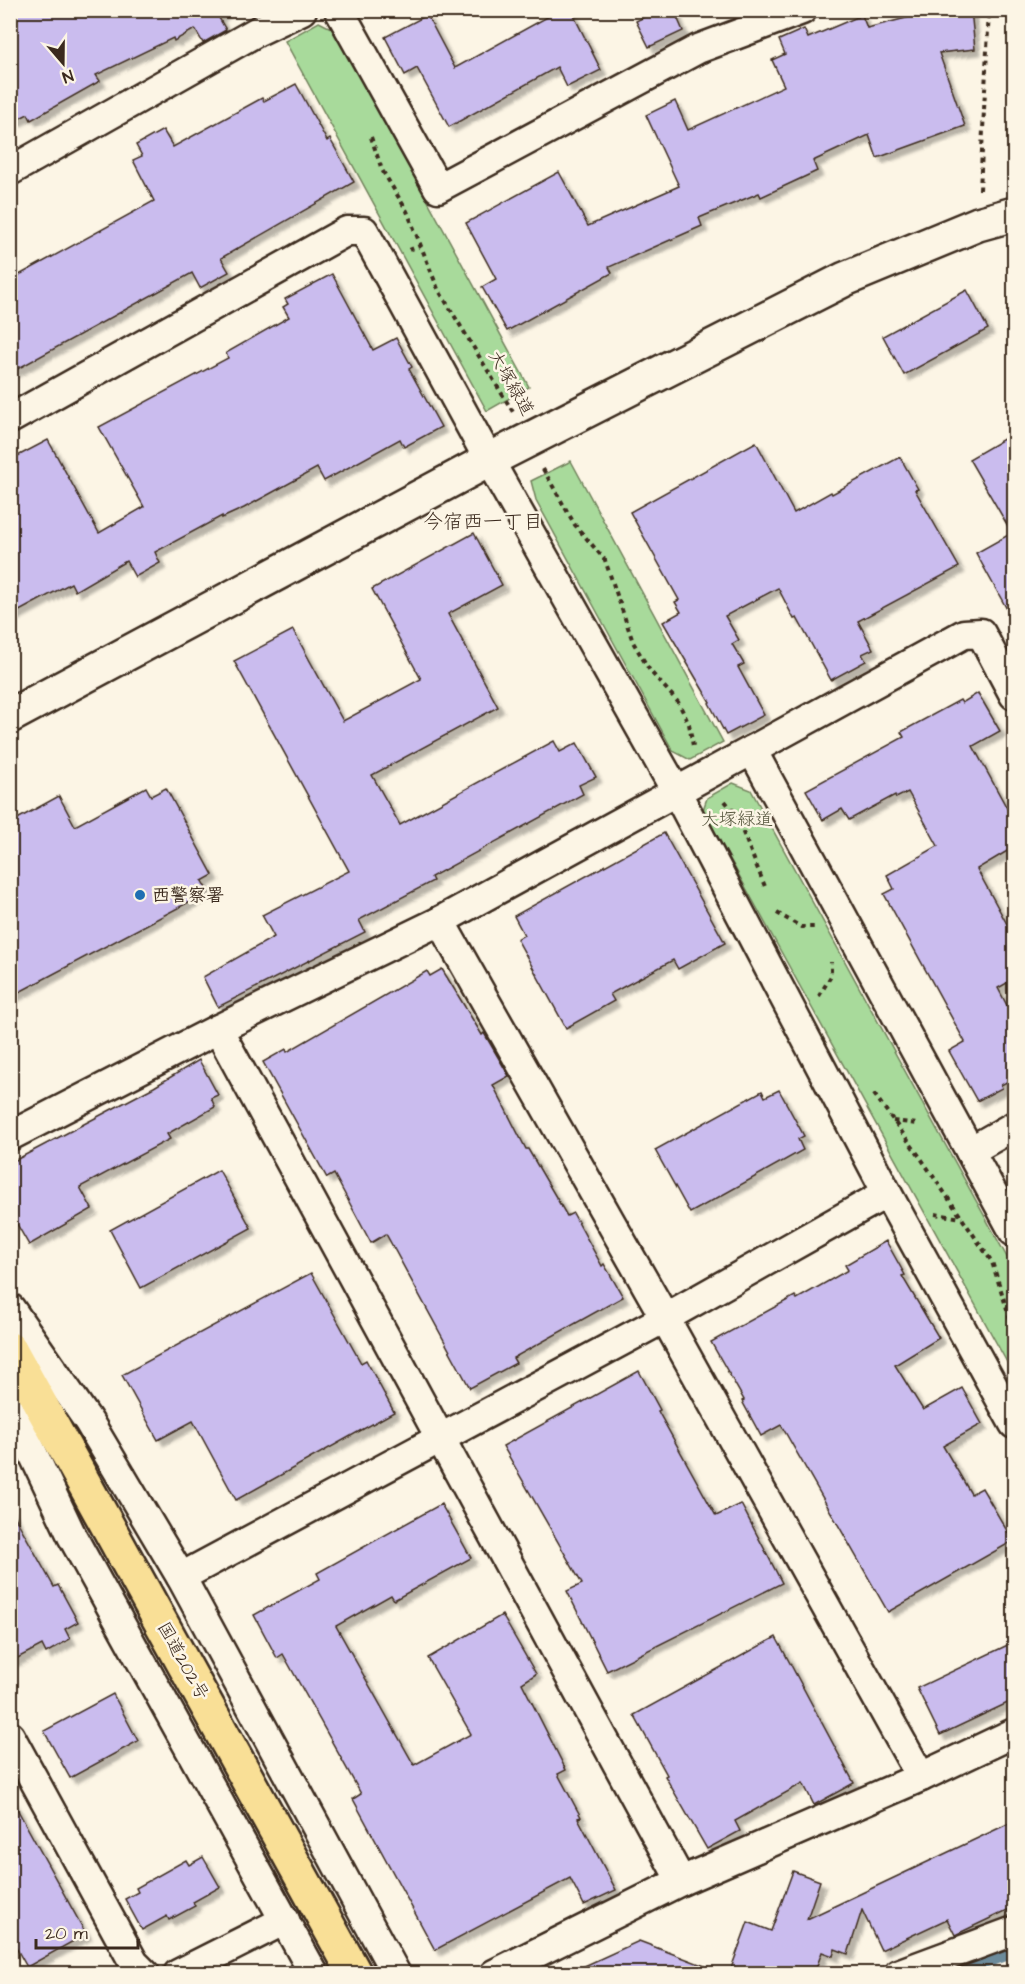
<svg xmlns="http://www.w3.org/2000/svg" width="1025" height="1984" viewBox="0 0 1025 1984" font-family="'Architects Daughter','Klee One',sans-serif">
	<style>
		.green { fill: #a8da9b; stroke: #72825c; stroke-width: 1.5 }
		.lines { fill: none; stroke-linecap: round; stroke-linejoin: round }
		.stream { stroke: #6c8b9b; stroke-width: 10 }
		.building { fill: #cabcee; stroke: #3b2a1e; stroke-width: 1.5; filter: url(#shadow) }
		.minor-casing { stroke: #3b2a1e; stroke-width: 33 }
		.tertiary-casing { stroke: #3b2a1e; stroke-width: 38 }
		.trunk-casing { stroke: #3b2a1e; stroke-width: 38 }
		.path { stroke: #3b2a1e; stroke-width: 4; stroke-dasharray: 4.5 4.5; stroke-linecap: butt }
		.minor { stroke: #fcf5e5; stroke-width: 28 }
		.tertiary { stroke: #fcf5e5; stroke-width: 33 }
		.trunk { stroke: #f9df96; stroke-width: 33 }
		.poi-dot { fill: #1f6fb2; stroke: #fcf5e5; stroke-width: 2 }
		.labels { text-anchor: middle; dominant-baseline: central; stroke-width: 5; stroke-linejoin: round; paint-order: stroke }
		.street-label { font-size: 18px; fill: #3b2a1e; stroke: #fcf5e5 }
		.park-label { font-size: 18px; fill: #56563d; stroke: #fcf5e5 }
		.poi-label { font-size: 18px; font-weight: bold; fill: #3b2a1e; stroke: #fcf5e5; text-anchor: start }
		.neighbourhood-label { font-size: 20px; fill: #3b2a1e; stroke: #fcf5e5 }
	</style>
	<defs>
		<filter id="shadow"><feDropShadow dx="5.5" dy="5.5" stdDeviation="1.5" flood-color="#0004"/></filter>
	</defs>
	<rect width="100%" height="100%" fill="#fcf5e5"/>
	<filter id="ink" filterUnits="userSpaceOnUse"><feTurbulence type="fractalNoise" baseFrequency=".0167" numOctaves="2"/><feDisplacementMap in="SourceGraphic" scale="12" xChannelSelector="R" yChannelSelector="G"/><feConvolveMatrix kernelMatrix="1 2 1 2 8 2 1 2 1" color-interpolation-filters="sRGB"/></filter>
	<g filter="url(#ink)">
		<g class="green">
			<path d="M319,22L335,30L529,387L487,411L285,41Z"/>
			<path d="M571,461L723,742L690,760L673,751L536,500L531,481Z"/>
			<path d="M733,783L751,790L1014,1270V1375L703,810L707,798Z"/>
		</g>
		<g class="lines">
			<path class="stream" d="M957,1974L1014,1953"/>
		</g>
		<g class="building">
			<path d="M10,10H228L218,16L226,30L203,43L195,29L174,41L173,38L96,75L100,81L31,120L28,114L10,123Z"/>
			<path d="M560,10H571L601,70L567,87L557,67L449,127L417,68L405,75L385,37L427,15L455,68Z"/>
			<path d="M658,10H674L683,31L649,47L636,21Z"/>
			<path d="M937,10H971L975,49L939,53L965,126L877,158L869,135L813,161L817,171L761,197L759,193L699,218L702,226L609,267L612,273L507,331L482,287L496,279L466,223L559,172L588,226L679,186L646,115L675,101L688,130L784,86L772,60L785,54L779,40L804,29L808,38L862,15L867,28Z"/>
			<path d="M296,84L327,141L330,139L354,182L221,258L229,272L200,288L192,273L10,373V280L154,201L133,160L142,156L136,145L163,130L173,147L262,98L264,101Z"/>
			<path d="M332,274L373,350L396,338L412,367L409,369L441,427L404,447L400,439L324,481L317,468L244,508L222,518V516L155,552L160,563L135,577L126,561L75,591L71,583L10,616V460L48,440L99,533L144,507L99,427L228,358L226,353L289,317L283,307L288,304L285,299Z"/>
			<path d="M967,290L988,329L904,375L883,336Z"/>
			<path d="M1014,433V622L976,553L1012,533L969,459Z"/>
			<path d="M756,442L794,513L831,492L832,494L900,457L918,489L915,490L959,567L858,621L873,649L862,654L866,661L831,680L797,618L794,619L778,588L725,616L739,640L732,644L744,664L738,667L764,715L726,735L709,703L710,702L663,622L681,612L675,602L679,600L630,512Z"/>
			<path d="M474,533L502,585L448,614L498,707L372,775L400,825L554,741L560,752L577,743L596,777L579,785L583,794L431,877L433,881L359,920L365,932L218,1007L203,977L274,937L262,915L349,871L234,661L293,630L343,721L421,679L372,589Z"/>
			<path d="M978,693L1000,731L973,746L1014,821V847L977,869L1014,937V979L998,988L1014,1019V1078L1001,1085L1002,1088L977,1101L949,1051L965,1042L884,894L894,889L887,875L938,846L908,792L896,798L895,795L849,820L842,809L823,820L806,790L904,737L901,732L960,700L962,703Z"/>
			<path d="M146,787L151,796L166,788L213,875L202,881L208,892L10,997V823L59,796L75,826Z"/>
			<path d="M664,833L725,943L678,969L673,960L610,994L614,1001L566,1028L517,939L524,935L514,916Z"/>
			<path d="M442,969L482,1035L484,1033L509,1076L493,1085L526,1149H528L567,1216L573,1213L602,1266L604,1264L623,1297L513,1358L516,1363L470,1388L386,1234L371,1243L334,1174L327,1178L263,1062L286,1049L287,1052L427,971L430,976Z"/>
			<path d="M199,1060L218,1095L211,1098L215,1107L167,1134L170,1139L80,1187L92,1209L29,1245L10,1212V1163L154,1087Z"/>
			<path d="M779,1090L804,1136L798,1139L803,1150L690,1213L655,1150L762,1091L765,1097Z"/>
			<path d="M219,1170L251,1228L141,1288L110,1230Z"/>
			<path d="M886,1241L905,1275L902,1276L939,1338L895,1365L923,1410L962,1388L982,1424L943,1446L971,1494L982,1488L1013,1541L888,1612L781,1425L761,1436L742,1401L744,1400L711,1342L795,1296L797,1299L848,1270L845,1265Z"/>
			<path d="M311,1273L361,1363L366,1360L394,1412L236,1500L193,1421L158,1440L122,1375Z"/>
			<path d="M639,1371L660,1410L658,1411L716,1516L741,1504L782,1583L607,1671L567,1591L582,1584L503,1446Z"/>
			<path d="M441,1504L471,1558L394,1600L391,1595L336,1626L414,1765L471,1734L428,1658L502,1615L536,1674L522,1683L566,1770L558,1774L581,1817L578,1818L616,1890L584,1905L570,1878L435,1950L353,1799L361,1794L283,1654L277,1658L254,1615L320,1579L317,1573Z"/>
			<path d="M10,1508L54,1587L58,1585L78,1622L65,1629L70,1639L46,1653L42,1645L10,1662Z"/>
			<path d="M776,1637L854,1783L814,1805L803,1783L735,1821L740,1831L707,1849L665,1776L667,1775L634,1715Z"/>
			<path d="M1014,1642V1700L940,1735L917,1688Z"/>
			<path d="M113,1694L138,1741L70,1778L44,1731Z"/>
			<path d="M10,1796L86,1934L27,1967L10,1937Z"/>
			<path d="M1014,1821V1907L955,1935L947,1919L881,1950L862,1910L848,1954L835,1949L833,1956L822,1952L814,1974H729L748,1922L771,1931L793,1871L820,1881L807,1919Z"/>
			<path d="M203,1857L220,1887L193,1902L195,1906L169,1920L167,1916L142,1930L125,1899L138,1892L136,1888L186,1860L189,1865Z"/>
			<path d="M639,1941L718,1971V1974H567Z"/>
		</g>
		<g class="lines">
			<g class="minor-casing">
				<g id="minor">
					<path d="M339,10L438,188L698,49L802,10"/>
					<path d="M10,171L258,31L302,10"/>
					<path d="M10,419L347,231H364L489,460L676,791L887,1193L1014,1424"/>
					<path d="M752,750L1014,1232"/>
					<path d="M440,921L665,1318L921,1777"/>
					<path d="M218,1029L681,1881"/>
					<path d="M10,1136L218,1029L440,921L964,634L981,633L1014,695"/>
					<path d="M970,1151L1014,1126"/>
					<path d="M10,1308L89,1422L181,1577L396,1974"/>
					<path d="M10,1405L72,1536L314,1974"/>
					<path d="M181,1577L665,1318L887,1193"/>
					<path d="M10,1736L134,1963L145,1974"/>
					<path d="M178,1974L285,1920"/>
					<path d="M494,1974L681,1881L921,1777L1014,1733"/>
					<path d="M898,1974L1014,1931"/>
				</g>
			</g>
			<g class="tertiary-casing">
				<path id="tertiary" d="M10,716L489,460L845,279L978,224L1014,214"/>
			</g>
			<g class="trunk-casing">
				<path id="trunk" d="M10,1349L355,1974"/>
			</g>
			<g class="path">
				<path d="M371,137L382,170L407,211L438,289L513,412"/>
				<path d="M980,190L989,10"/>
				<path d="M409,250L422,245"/>
				<path d="M543,469L575,525L605,560L633,642L650,671L678,702L689,724L693,746"/>
				<path d="M725,801L735,813L766,889"/>
				<path d="M777,913L801,927H814"/>
				<path d="M819,996L831,976V962"/>
				<path d="M874,1094L920,1157L992,1262L1014,1331"/>
				<path d="M893,1121L918,1124"/>
				<path d="M935,1214L962,1218"/>
			</g>
			<use href="#minor" class="minor"/>
			<use href="#tertiary" class="tertiary"/>
			<use href="#trunk" class="trunk"/>
		</g>
	</g>
	<circle class="poi-dot" cx="140" cy="895" r="6"/>
	<g class="labels">
		<g class="street-label">
			<text transform="translate(511 383) rotate(60)">大塚緑道</text>
			<text transform="translate(183 1661) rotate(61)">国道202号</text>
		</g>
		<g class="park-label">
			<text x="737" y="819">大塚緑道</text>
		</g>
		<g class="poi-label">
			<text x="152" y="895">西警察署</text>
		</g>
		<g class="neighbourhood-label">
			<text x="483" y="522">今宿西一丁目</text>
		</g>
	</g>
	<rect width="1025" height="1984" fill="none" stroke="#fcf5e5" stroke-width="36"/>
	<rect x="18" y="18" width="989" height="1948" fill="none" stroke="#3b2a1e" stroke-width="2" filter="url(#ink)"/>
	<g transform="translate(63 63) rotate(160)" stroke="#fcf5e5" stroke-width="4.5" paint-order="stroke">
	<path d="M0-4.5L10 22L0 15L-10 22Z" fill="#3b2a1e"/>
	<text y="-9" font-size="16" font-weight="bold" text-anchor="middle" fill="#3b2a1e">N</text>
	</g>
	<path d="M36 1939v9h102v-9" fill="none" stroke="#3b2a1e" stroke-width="3"/>
	<text x="45" y="1939" font-size="18" fill="#3b2a1e" stroke="#fcf5e5" stroke-width="4.5" paint-order="stroke">20 m</text>
</svg>
